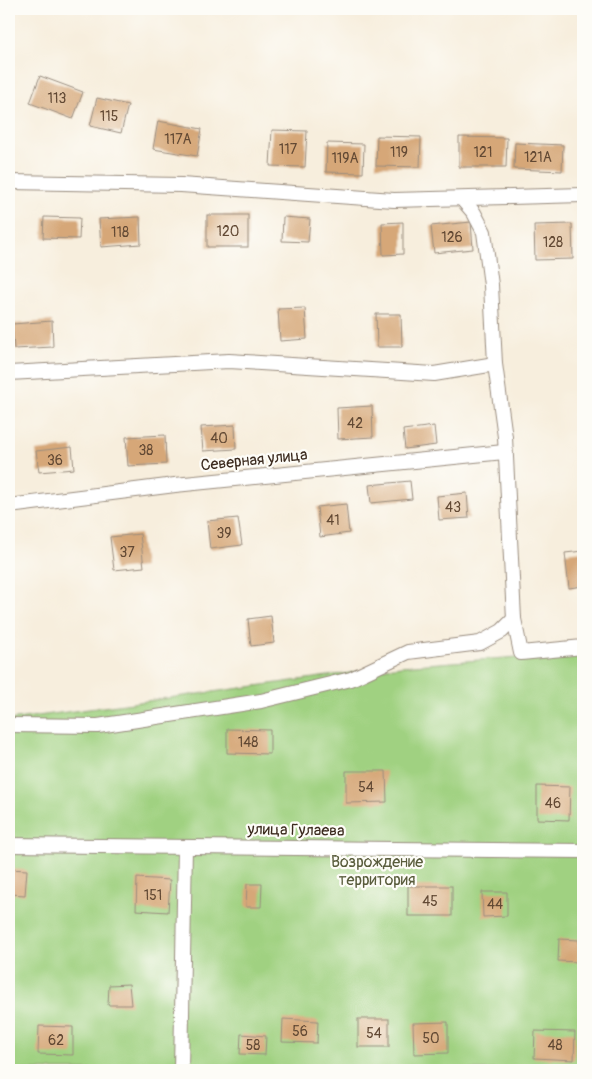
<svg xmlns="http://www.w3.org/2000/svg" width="592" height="1079" viewBox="0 0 592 1079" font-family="Pangolin,sans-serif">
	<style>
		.green { fill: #a0d181; stroke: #6e7e50 }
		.building { fill: #d6a778 }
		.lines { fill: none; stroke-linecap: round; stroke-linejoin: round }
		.street-casing { stroke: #998c7e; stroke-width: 16 }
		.street { stroke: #fff; stroke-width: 14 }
		.labels { text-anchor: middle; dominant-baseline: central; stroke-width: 4.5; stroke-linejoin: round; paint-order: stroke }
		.number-label { font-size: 14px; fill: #624934 }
		.street-label { font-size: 16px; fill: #3b2a1e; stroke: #fdfcf7 }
		.park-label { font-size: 16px; fill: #595c3c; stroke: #fdfcf7 }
	</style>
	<rect width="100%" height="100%" fill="#fdfcf7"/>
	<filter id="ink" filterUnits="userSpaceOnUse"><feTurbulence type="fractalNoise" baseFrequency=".02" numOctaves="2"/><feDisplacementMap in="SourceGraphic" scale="10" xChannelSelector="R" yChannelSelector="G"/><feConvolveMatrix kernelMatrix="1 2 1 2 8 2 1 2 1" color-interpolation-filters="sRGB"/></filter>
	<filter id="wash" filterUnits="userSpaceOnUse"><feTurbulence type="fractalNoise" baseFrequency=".0096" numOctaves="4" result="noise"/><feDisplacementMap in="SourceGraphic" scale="20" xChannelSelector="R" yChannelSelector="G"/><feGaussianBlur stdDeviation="1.12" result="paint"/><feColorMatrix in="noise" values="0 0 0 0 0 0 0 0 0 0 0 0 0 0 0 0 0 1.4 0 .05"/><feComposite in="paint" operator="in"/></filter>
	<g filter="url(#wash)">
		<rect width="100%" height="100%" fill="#f7eedd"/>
		<path class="green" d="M583,652V1070H9V720L401,666Z"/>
		<g id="blocks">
			<g class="building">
				<path d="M40,76L83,92L73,119L30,103Z"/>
				<path d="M97,98L128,105L121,133L90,126Z"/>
				<path d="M158,121L202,129L197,156L153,149Z"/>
				<path d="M272,130L307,131L305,167L270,166Z"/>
				<path d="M377,136L421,137L420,167L376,166Z"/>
				<path d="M459,137L507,138L506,167H459Z"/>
				<path d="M580,140H583V166H581Z"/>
				<path d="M327,143L364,144L363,173L326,172Z"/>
				<path d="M515,143L563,145L562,171L514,169Z"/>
				<rect x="207" y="215" width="41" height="32"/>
				<path d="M44,217L80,218L79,239L43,238Z"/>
				<path d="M140,217L141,244L101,247L99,219Z"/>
				<path d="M283,217L310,219L308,242L282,241Z"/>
				<path d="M403,222V254L383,255L382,223Z"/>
				<path d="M471,222L473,249L434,253L431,226Z"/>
				<path d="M572,224L573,259L535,260L534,225Z"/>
				<path d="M305,308L307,339L280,341L278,309Z"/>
				<path d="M376,314H401L402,347H377Z"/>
				<path d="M52,321L53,347L14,349L12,324Z"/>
				<path d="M372,406L373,437L338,439L337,408Z"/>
				<path d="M235,425L236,449L203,451L201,427Z"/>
				<path d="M434,426L436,445L405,449L403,430Z"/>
				<path d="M165,435L166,464L128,466L126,437Z"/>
				<path d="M72,447L74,469L39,472L36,451Z"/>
				<path d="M410,481L412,499L371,503L369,485Z"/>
				<path d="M467,493L469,518L439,520L437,496Z"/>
				<path d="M346,504L349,533L320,537L317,507Z"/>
				<path d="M238,518L242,545L210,549L207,521Z"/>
				<path d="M140,534L144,567L114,570L110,537Z"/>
				<path d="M583,551V586L569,588L565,553Z"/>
				<path d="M271,616L274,643L251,646L248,619Z"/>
				<path d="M227,729L270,730V754L227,753Z"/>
				<path d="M346,771H386L387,802L346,803Z"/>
				<path d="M537,786L570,787L569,820L537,819Z"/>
				<path d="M9,869L27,870L25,895L9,894Z"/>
				<path d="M137,878L170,880L168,912L136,910Z"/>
				<path d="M247,884H262L261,907H246Z"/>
				<rect x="408" y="886" width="44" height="30"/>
				<path d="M482,892H507V916L483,917Z"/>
				<path d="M559,939L579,940L578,962L558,961Z"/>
				<path d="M129,984L131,1005H108L109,985Z"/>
				<path d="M283,1019L318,1021L317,1043L282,1042Z"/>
				<rect x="358" y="1019" width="31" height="28"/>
				<path d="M448,1022V1053L414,1054L413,1023Z"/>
				<path d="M39,1026L73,1027V1055L38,1054Z"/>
				<path d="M535,1031L575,1032L574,1060L534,1058Z"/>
				<path d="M241,1034L266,1036L265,1055L240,1054Z"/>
			</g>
		</g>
	</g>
	<g filter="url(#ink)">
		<use href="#blocks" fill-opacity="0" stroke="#998c7e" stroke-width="1"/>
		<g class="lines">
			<g class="street-casing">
				<g id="street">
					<path d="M9,182L181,185L394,200L583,195"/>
					<path d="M462,199L474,213L484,232L491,285L495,364L505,437L514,619L521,653L583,647"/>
					<path d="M9,373L229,361L434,374L495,364"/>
					<path d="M9,506L175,485L504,452"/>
					<path d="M9,725L98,726L261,701L351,679L408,652L480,643L502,631L514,619"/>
					<path d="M9,845L583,851"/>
					<path d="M181,1070L185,847"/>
				</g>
			</g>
			<use href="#street" class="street"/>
		</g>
	</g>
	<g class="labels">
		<g class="number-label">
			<text x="57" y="98">113</text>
			<text x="109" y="116">115</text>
			<text x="178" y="139">117А</text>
			<text x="288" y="149">117</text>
			<text x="399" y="152">119</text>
			<text x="483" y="152">121</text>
			<text x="538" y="157">121А</text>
			<text x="345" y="158">119А</text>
			<text x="228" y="231">120</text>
			<text x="120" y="232">118</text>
			<text x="452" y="237">126</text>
			<text x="553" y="242">128</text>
			<text x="355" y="423">42</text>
			<text x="219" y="438">40</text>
			<text x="146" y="450">38</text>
			<text x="55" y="460">36</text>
			<text x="453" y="507">43</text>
			<text x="333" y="520">41</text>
			<text x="224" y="533">39</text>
			<text x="127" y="552">37</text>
			<text x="248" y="742">148</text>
			<text x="366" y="787">54</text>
			<text x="553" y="803">46</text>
			<text x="153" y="895">151</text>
			<text x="430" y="901">45</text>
			<text x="495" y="904">44</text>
			<text x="300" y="1031">56</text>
			<text x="374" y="1033">54</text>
			<text x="431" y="1038">50</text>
			<text x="56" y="1040">62</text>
			<text x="253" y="1045">58</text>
			<text x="555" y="1045">48</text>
		</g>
		<g class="street-label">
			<text transform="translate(254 460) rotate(-6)">Северная улица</text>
			<text transform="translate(296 830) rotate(1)">улица Гулаева</text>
		</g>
		<g class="park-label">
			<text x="377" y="862">Возрождение<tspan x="377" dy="18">территория</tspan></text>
		</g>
	</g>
	<rect width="592" height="1079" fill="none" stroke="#fdfcf7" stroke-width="30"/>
</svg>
